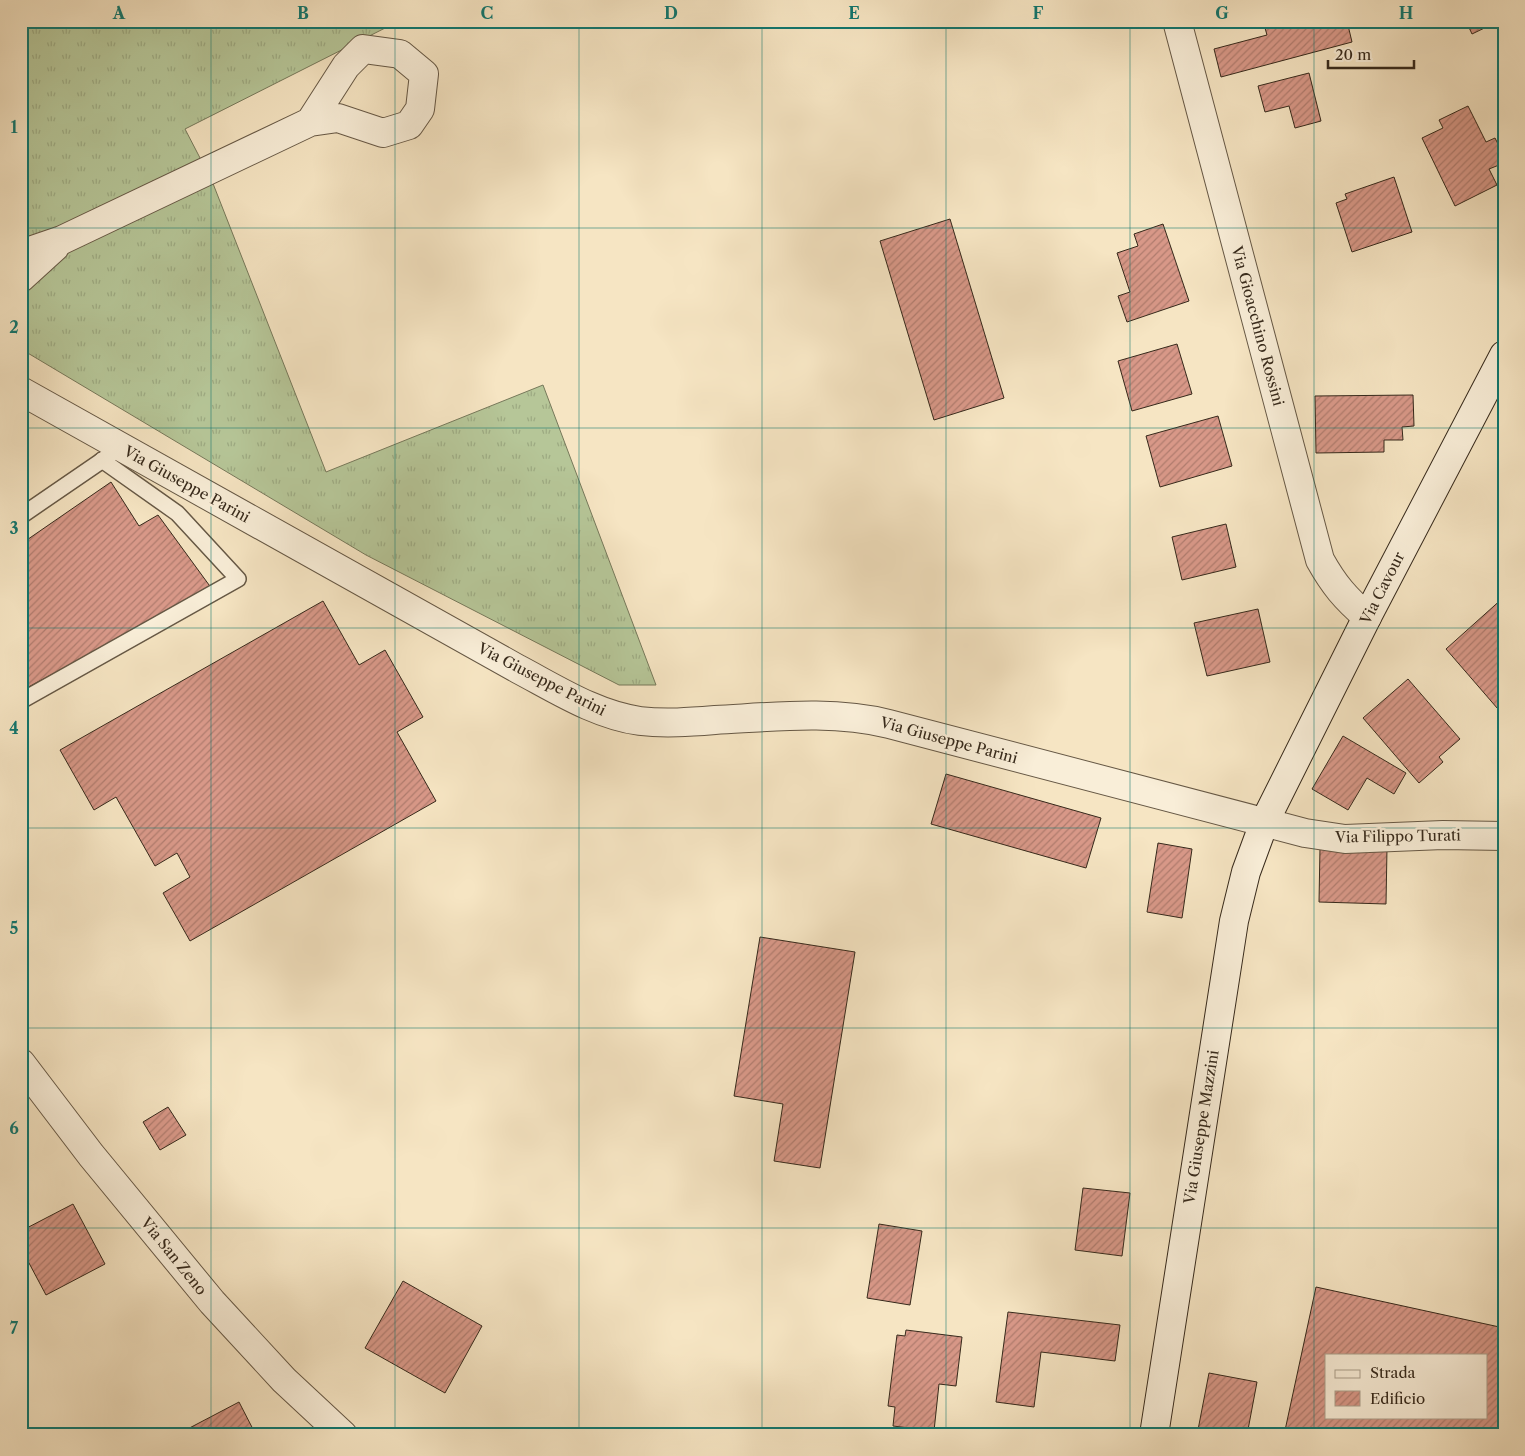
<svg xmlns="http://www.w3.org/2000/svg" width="1525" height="1456" viewBox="0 0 1525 1456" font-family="'Libre Caslon Text',serif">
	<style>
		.grass { fill: url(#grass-tufts); stroke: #76785a }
		.building { fill: url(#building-hatch); stroke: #36291b; fill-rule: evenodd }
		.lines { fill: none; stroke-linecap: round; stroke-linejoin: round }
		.lane-casing { stroke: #665845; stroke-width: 18 }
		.street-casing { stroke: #665845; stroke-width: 30 }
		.secondary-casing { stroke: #36291b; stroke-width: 30 }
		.lane { stroke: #f9eed8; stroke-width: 15 }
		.street { stroke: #f9eed8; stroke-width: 28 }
		.secondary { stroke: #f9eed8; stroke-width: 28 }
		.grid { fill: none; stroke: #0f766e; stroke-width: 1; stroke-opacity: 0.55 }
		.labels { text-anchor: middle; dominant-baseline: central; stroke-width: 5; stroke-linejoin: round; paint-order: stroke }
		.street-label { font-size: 15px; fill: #36291b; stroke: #f9eed8 }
		.neatline { fill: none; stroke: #0f766e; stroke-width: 2 }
		.grid-label { font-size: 16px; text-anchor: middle; font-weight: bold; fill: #0f766e }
	</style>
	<defs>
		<pattern id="grass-tufts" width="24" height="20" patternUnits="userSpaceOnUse" patternTransform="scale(1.25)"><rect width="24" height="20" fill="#b6c698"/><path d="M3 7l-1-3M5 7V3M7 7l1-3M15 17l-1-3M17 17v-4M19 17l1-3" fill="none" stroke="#9daa82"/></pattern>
		<pattern id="building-hatch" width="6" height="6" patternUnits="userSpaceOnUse" patternTransform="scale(1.25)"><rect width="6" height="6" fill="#d89888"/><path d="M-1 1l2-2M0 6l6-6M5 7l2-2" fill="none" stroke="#b07c6e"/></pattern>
	</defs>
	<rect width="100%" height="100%" fill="#f6e5c3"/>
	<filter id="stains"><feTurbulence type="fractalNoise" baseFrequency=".004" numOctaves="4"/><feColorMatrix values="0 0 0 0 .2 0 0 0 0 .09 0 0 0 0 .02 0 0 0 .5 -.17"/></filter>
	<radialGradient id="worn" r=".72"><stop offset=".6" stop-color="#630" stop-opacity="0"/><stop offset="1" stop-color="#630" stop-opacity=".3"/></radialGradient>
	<path class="grass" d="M21,21H399L185,129L212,181L326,472L543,385L656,685H619L366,555L21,349Z"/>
	<g class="building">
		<path d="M1263,21H1347L1352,42L1221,77L1214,49L1267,35Z"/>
		<path d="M1466,21H1499L1472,34Z"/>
		<path d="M1309,73L1321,121L1295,128L1289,106L1265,112L1258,86Z"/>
		<path d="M1468,106L1486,142L1495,138L1504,156V163L1489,169L1497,185L1455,206L1422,138L1443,128L1439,120Z"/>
		<path d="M1394,177L1412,232L1352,252L1336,203L1347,199L1345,194Z"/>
		<path d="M950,219L1004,398L934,420L880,241Z"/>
		<path d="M1163,224L1189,301L1127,322L1118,296L1130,292L1117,253L1138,246L1134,234Z"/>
		<path d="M1177,344L1192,394L1132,411L1118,361Z"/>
		<path d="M1413,395L1414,426L1402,427L1403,440H1384V452L1316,453L1315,396Z"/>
		<path d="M1218,416L1232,466L1160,487L1146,436Z"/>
		<path d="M111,482L139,526L158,515L212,589L21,691V544Z"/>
		<path d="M1226,524L1236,567L1182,580L1172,537Z"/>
		<path d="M1504,597V716L1446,649Z"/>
		<path d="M323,601L359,665L385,650L423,717L397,732L436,801L190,941L163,893L190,877L177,853L155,866L116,797L94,810L60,750Z"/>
		<path d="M1258,609L1270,662L1207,676L1194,623Z"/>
		<path d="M1408,679L1460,739L1439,757L1443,762L1419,783L1363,718Z"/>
		<path d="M1343,736L1406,773L1394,794L1367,778L1348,810L1312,789Z"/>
		<path d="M946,774L1101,818L1086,868L931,824Z"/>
		<path d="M1158,843L1192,849L1182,918L1147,912Z"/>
		<path d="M1320,847L1387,848L1386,904L1319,902Z"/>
		<path d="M760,937L855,952L820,1168L774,1161L783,1104L734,1096Z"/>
		<path d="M168,1107L186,1135L160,1150L143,1122Z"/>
		<path d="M1083,1188L1130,1193L1122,1256L1075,1250Z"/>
		<path d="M73,1204L105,1264L46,1295L21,1248V1231Z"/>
		<path d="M879,1224L922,1231L910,1305L867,1298Z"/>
		<path d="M403,1281L482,1326L445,1393L365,1348Z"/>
		<path d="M1316,1287L1504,1328V1435H1284ZM1326,1355H1486V1417H1326Z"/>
		<path d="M1008,1312L1120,1325L1115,1361L1041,1352L1034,1407L996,1402Z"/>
		<path d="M906,1330L962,1337L956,1386L939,1384L934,1431L893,1426L895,1407L888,1406L897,1335L905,1336Z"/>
		<path d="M1209,1373L1257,1382L1247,1435H1197Z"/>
		<path d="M239,1402L256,1435H179L178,1434Z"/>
	</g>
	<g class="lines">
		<g class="lane-casing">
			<g id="lane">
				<path d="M21,516L110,455"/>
				<path d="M21,701L238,579L177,513L102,460"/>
			</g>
		</g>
		<g class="street-casing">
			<g id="street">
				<path d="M1177,21L1320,560C1334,585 1345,598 1367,617"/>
				<path d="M21,254L62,240L310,122L338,118L383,133L409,125L420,109L424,74L400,54L363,49L346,66L310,122"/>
				<path d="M21,278L55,247"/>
				<path d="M21,391L518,669C556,689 596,715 640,721C665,724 690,722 715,720C773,717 832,710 889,724L1305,833L1345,839L1443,835L1504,836"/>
				<path d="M21,1063L91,1155L212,1302L284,1380L343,1435"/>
			</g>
		</g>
		<g class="secondary-casing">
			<path id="secondary" d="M1154,1435L1234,921L1246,872L1264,823L1367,617L1504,355"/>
		</g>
		<use href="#lane" class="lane"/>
		<use href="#street" class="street"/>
		<use href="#secondary" class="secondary"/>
	</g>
	<path class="grid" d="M211,21V1435M395,21V1435M579,21V1435M762,21V1435M946,21V1435M1130,21V1435M1314,21V1435M21,228H1504M21,428H1504M21,628H1504M21,828H1504M21,1028H1504M21,1228H1504"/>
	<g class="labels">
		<g class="street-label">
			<text transform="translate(1258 326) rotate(75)">Via Gioacchino Rossini</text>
			<text transform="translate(187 484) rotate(29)">Via Giuseppe Parini</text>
			<text transform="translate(1382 588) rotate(-63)">Via Cavour</text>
			<text transform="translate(542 679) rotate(27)">Via Giuseppe Parini</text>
			<text transform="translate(949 740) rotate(15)">Via Giuseppe Parini</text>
			<text transform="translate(1398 836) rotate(-1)">Via Filippo Turati</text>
			<text transform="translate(1201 1127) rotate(-81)">Via Giuseppe Mazzini</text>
			<text transform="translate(174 1256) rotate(51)">Via San Zeno</text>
		</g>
	</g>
	<rect width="1525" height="1456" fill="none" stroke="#f6e5c3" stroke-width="55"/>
	<rect x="1325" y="1354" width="162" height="65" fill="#f9eed8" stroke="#ab9f8c"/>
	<rect x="1335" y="1370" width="25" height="8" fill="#f9eed8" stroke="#ab9f8c"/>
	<text x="1370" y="1378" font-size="15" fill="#36291b">Strada</text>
	<rect x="1335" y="1391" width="25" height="15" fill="url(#building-hatch)" stroke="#ab9f8c"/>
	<text x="1370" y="1404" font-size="15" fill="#36291b">Edificio</text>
	<path d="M1328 60v8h86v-8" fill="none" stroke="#36291b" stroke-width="2.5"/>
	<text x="1335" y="60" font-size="15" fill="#36291b" stroke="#f9eed8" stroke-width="4" paint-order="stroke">20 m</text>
	<rect x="28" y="28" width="1470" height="1400" class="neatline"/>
	<g class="grid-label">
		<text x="119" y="19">A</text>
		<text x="303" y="19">B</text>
		<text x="487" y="19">C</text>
		<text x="671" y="19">D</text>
		<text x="854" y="19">E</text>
		<text x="1038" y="19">F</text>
		<text x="1222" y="19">G</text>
		<text x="1406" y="19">H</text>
		<text x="14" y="133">1</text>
		<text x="14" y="333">2</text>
		<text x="14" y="534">3</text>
		<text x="14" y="734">4</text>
		<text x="14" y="934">5</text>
		<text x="14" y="1134">6</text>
		<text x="14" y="1334">7</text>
	</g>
	<rect width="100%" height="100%" filter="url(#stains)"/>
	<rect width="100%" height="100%" fill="url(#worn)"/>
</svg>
